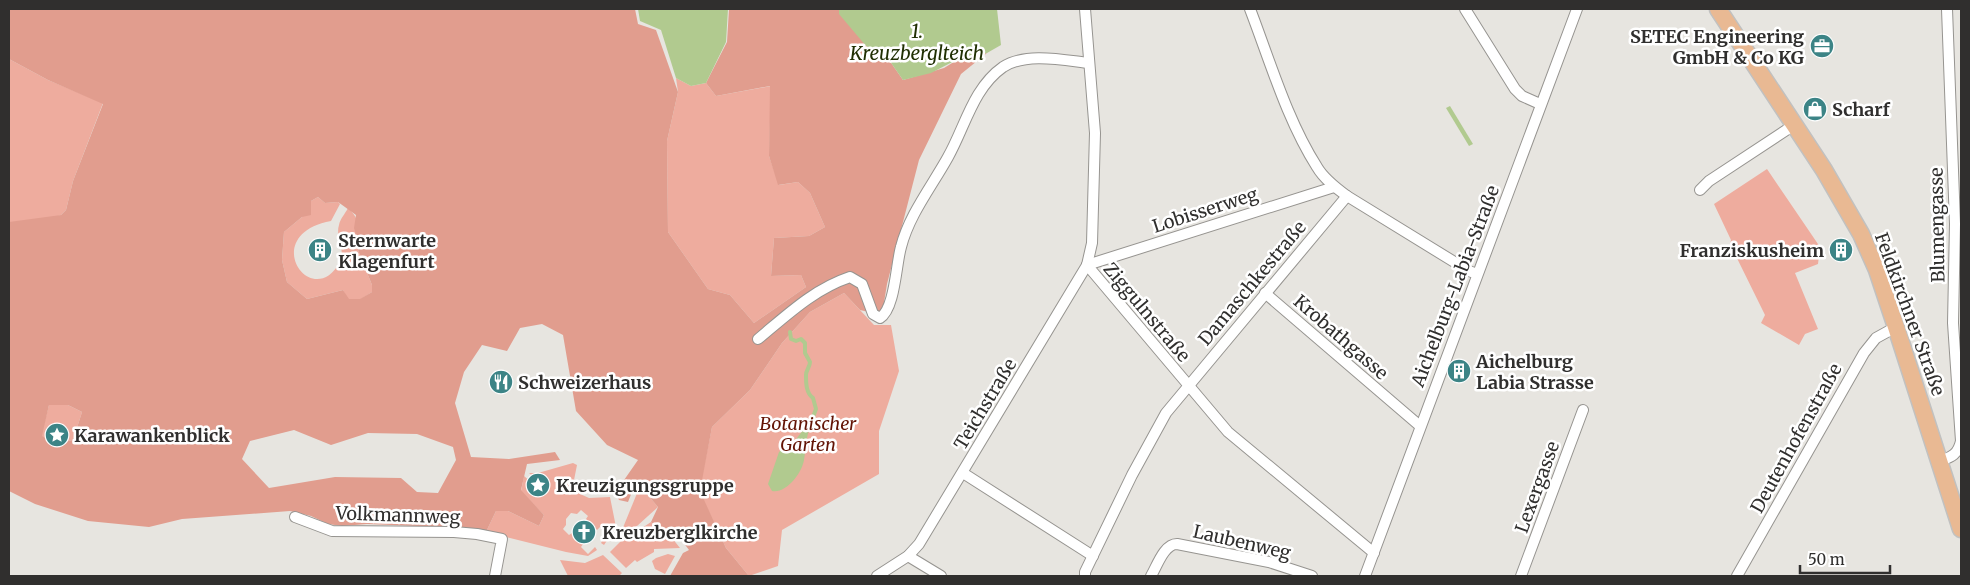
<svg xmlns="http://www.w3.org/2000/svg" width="1970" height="585" viewBox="0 0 1970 585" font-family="Merriweather,serif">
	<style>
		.green { fill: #eeac9e }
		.forest { fill: #e19d8e; fill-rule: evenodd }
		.water { fill: #b1ca8f }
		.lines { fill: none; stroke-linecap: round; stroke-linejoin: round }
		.stream { stroke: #b1ca8f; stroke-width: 4 }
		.street-casing { stroke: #969490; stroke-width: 12 }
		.primary-casing { stroke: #c1c1c0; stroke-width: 19 }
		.street { stroke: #fff; stroke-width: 10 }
		.primary { stroke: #e9b993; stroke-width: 16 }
		.labels { text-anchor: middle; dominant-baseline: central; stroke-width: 5; stroke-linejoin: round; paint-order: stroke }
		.poi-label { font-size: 18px; font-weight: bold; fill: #302f2e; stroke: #fff; text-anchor: start }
		.street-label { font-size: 18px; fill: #302f2e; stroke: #fff }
		.park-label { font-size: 18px; font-style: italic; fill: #631405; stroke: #fff }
		.water-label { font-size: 19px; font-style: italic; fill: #202f03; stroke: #fff }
	</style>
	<rect width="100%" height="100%" fill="#e7e5e0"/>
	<g class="green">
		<path d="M9,59L48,80L103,103L73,181L66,210L61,215L9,234Z"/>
		<path d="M676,78L691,86L706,83L716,96L771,86L769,156L779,185L798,182L810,193L825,227L809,236L774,238L771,276L801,275L806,287L754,323L730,295L708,289L668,232L667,141L678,92Z"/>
		<path d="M1767,169L1820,247L1818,264L1795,273L1818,329L1805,334L1799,345L1761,323L1765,315L1730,244L1731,240L1714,204Z"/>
		<path d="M318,197L325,203L338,202L340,204L331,221C257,235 312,313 340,262C346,250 335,238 339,225C340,219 345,214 348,208C361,219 357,231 368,239L358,250L372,285V292L361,299L348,300L343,290L307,299L287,282L282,260L284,232L302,217L311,201Z"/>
		<path d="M844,293L874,325H891L899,371L879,431V474L782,530L778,566L749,576L726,548L699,491L712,427L750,390L782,343L810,312Z"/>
		<path d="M49,405H68L82,412L73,440C56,443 58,447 41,436Z"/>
		<path d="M573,463L577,465L574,480L580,494L589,498L610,497L616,527L604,545L601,543L606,535L600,527L597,530L586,519L588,516L581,510L577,514L571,513L566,519V525L563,529L569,535L572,533L583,544L581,547L588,554L595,547L597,550L588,556L566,552L486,532L496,511H508L539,526L544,515L521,491L524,476L532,483L530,487L532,494L540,496L548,489V480L542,476L535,478L529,473H538Z"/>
		<path d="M640,486L658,507L637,526L625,533L622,530Z"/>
		<path d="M651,522L656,527L655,535L661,541L672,538L680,548L654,549V552L637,562L635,560L626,568L610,552L626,536L633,534Z"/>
		<path d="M668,554L675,556L665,574L655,569L652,561L656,558Z"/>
		<path d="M603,555L622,573L619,576H568L560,560L585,563Z"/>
	</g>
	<path class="forest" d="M9,9H635L638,24L656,30L678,92L667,141L668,232L708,289L730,295L754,323L806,287L801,275L771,276L774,238L809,236L825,227L810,193L798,182L778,185L769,156L770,86L716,96L706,83L727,42L729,9H839L840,14L866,45L887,57L903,80L944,68L962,57L987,53L961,74L919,160L887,284L882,315L860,310L844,293L810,312L782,343L750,390L712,427L700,491L726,548L749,576H670L683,553L689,550L677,534L672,538L661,541L655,535L656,527L651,522L658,507L640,486L634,487L628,502L619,500L615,493L638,460L607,445L576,411L563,335L542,324L520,328L507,351L482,345L464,372L455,403L471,457L509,459L555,452L560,460L527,464L521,490L544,515L539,526L508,511H496L486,532L465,528L367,524L342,526L328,524L311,516L290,511L182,519L149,527L88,521L35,504L9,491V222L61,215L66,210L73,181L103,104L48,80L9,59ZM318,197L325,203L338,202L356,215L354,228L356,235L362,236L367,239L358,250L372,285V292L360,299H349L343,290L307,299L287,282L282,260L284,232L302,217L311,215V201ZM49,405H68L82,412L73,440C56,443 58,446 42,436ZM294,430L331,445L368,433L417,434L453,447L456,460L438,493L417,492L401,478L335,477L269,488L242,459L250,441Z"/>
	<g class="water">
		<path d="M638,9H728L726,42L706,83L691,86L676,78L661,30L640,21Z"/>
		<path d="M839,9H997L1001,45L987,53L962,57L931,73L903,80L887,57L866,46L839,14Z"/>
		<path d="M1450,106L1473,144L1469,146L1446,108Z"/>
		<path d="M809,422H812C806,434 806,448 804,460C802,473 786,494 772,491L768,484L779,452L784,448L791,449L797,438Z"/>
	</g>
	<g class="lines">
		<path class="stream" d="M790,332L791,339L796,341L801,339L805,343V353L810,362C810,367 806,370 806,375C806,383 806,393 813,398L816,409L811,422"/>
		<g class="street-casing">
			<g id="street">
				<path d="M1250,9C1270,61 1287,120 1317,167C1324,179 1336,188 1347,196L1469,271L1477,274"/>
				<path d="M1465,9L1515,89L1522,96L1540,104"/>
				<path d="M1947,9L1955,224L1953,323L1961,441"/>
				<path d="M1700,190L1709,181L1794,125"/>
				<path d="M1087,265L1228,432L1374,553"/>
				<path d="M1087,265L1334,187"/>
				<path d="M1265,293L1420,426"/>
				<path d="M758,339C787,315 814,289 850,277L862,284L873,314L880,318C895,309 896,264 901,247C909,215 932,186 948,157C965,127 973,88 1003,67C1026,52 1063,60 1089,63"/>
				<path d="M1940,461C1952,457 1958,454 1961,441"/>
				<path d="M963,473L1093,556"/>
				<path d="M295,517L332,531L454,532L477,534L502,539L495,576"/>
				<path d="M908,556L941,576"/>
				<path d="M877,576L908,556L919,544L1087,265L1092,243L1095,133L1085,9"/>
				<path d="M1085,576V572L1132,475L1166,413L1347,196"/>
				<path d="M1151,576C1157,566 1164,544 1177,544L1269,562L1312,576"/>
				<path d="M1365,576L1577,9"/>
				<path d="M1521,576L1583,410"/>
				<path d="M1737,576L1864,353L1876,338L1896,327"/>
			</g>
		</g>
		<g class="primary-casing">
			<path id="primary" d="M1718,9L1824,170L1861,234L1877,270L1896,327L1961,529"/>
		</g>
		<use href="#street" class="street"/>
		<use href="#primary" class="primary"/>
	</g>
	<defs>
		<g id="office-disc" transform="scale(1.25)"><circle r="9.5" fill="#3c8486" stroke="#fff"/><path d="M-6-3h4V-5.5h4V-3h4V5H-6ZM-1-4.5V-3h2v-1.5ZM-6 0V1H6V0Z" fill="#fff"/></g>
		<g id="shop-disc" transform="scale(1.25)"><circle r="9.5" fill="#3c8486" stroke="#fff"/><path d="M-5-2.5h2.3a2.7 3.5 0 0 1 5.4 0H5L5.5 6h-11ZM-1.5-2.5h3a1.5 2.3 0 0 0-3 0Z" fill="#fff"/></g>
		<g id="building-disc" transform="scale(1.25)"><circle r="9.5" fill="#3c8486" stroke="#fff"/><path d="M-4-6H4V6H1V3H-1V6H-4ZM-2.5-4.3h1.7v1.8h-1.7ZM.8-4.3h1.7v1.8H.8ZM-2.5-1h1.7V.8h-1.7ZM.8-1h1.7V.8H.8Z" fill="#fff"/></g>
		<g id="restaurant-disc" transform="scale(1.25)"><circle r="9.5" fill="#3c8486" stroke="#fff"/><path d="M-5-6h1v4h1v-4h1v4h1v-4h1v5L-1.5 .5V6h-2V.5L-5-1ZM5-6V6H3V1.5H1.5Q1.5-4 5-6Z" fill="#fff"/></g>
		<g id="sight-disc" transform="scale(1.25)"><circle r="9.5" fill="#3c8486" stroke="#fff"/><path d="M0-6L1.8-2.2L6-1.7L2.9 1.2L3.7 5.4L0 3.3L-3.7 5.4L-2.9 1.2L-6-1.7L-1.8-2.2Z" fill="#fff"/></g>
		<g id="church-disc" transform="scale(1.25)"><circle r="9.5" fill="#3c8486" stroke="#fff"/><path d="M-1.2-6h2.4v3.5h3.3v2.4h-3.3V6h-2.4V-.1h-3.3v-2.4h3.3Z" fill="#fff"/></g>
	</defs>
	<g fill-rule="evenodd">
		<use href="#office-disc" x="1822" y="46"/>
		<use href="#shop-disc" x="1815" y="109"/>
		<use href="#building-disc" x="320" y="250"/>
		<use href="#building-disc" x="1841" y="250"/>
		<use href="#building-disc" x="1459" y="371"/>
		<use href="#restaurant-disc" x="501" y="382"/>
		<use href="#sight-disc" x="57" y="435"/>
		<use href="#sight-disc" x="538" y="485"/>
		<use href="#church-disc" x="584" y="532"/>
	</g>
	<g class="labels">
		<g class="poi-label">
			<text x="1804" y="36" text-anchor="end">SETEC Engineering<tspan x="1804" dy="21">GmbH &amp; Co KG</tspan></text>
			<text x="1832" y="109">Scharf</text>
			<text x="338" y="240">Sternwarte<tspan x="338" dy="21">Klagenfurt</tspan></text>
			<text x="1824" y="250" text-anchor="end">Franziskusheim</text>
			<text x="1476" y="361">Aichelburg<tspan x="1476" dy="21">Labia Strasse</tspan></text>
			<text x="518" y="382">Schweizerhaus</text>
			<text x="74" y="435">Karawankenblick</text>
			<text x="556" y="485">Kreuzigungsgruppe</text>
			<text x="602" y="532">Kreuzberglkirche</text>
		</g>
		<g class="street-label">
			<text transform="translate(1205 210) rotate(-18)">Lobisserweg</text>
			<text transform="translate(1937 225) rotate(-91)">Blumengasse</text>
			<text transform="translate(1252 283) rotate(-50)">Damaschkestraße</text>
			<text transform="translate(1455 286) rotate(-69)">Aichelburg-Labia-Straße</text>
			<text transform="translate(1147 312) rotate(50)">Ziggulnstraße</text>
			<text transform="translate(1910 314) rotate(70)">Feldkirchner Straße</text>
			<text transform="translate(1341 337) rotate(41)">Krobathgasse</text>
			<text transform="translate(985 404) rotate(-59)">Teichstraße</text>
			<text transform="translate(1796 438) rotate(-61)">Deutenhofenstraße</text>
			<text transform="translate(1537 487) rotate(-70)">Lexergasse</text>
			<text transform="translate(398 515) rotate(2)">Volkmannweg</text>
			<text transform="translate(1242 542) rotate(13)">Laubenweg</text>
		</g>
		<g class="park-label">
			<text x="808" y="423">Botanischer<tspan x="808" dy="21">Garten</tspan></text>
		</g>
		<g class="water-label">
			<text x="917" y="31">1.<tspan x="917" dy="22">Kreuzberglteich</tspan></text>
		</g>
	</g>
	<rect width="1970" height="585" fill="none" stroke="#302f2e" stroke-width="20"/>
	<path d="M1800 565v8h90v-8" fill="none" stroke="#302f2e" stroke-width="2.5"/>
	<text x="1808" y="565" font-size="15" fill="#302f2e" stroke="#ffffff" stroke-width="4" paint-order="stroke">50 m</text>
</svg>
